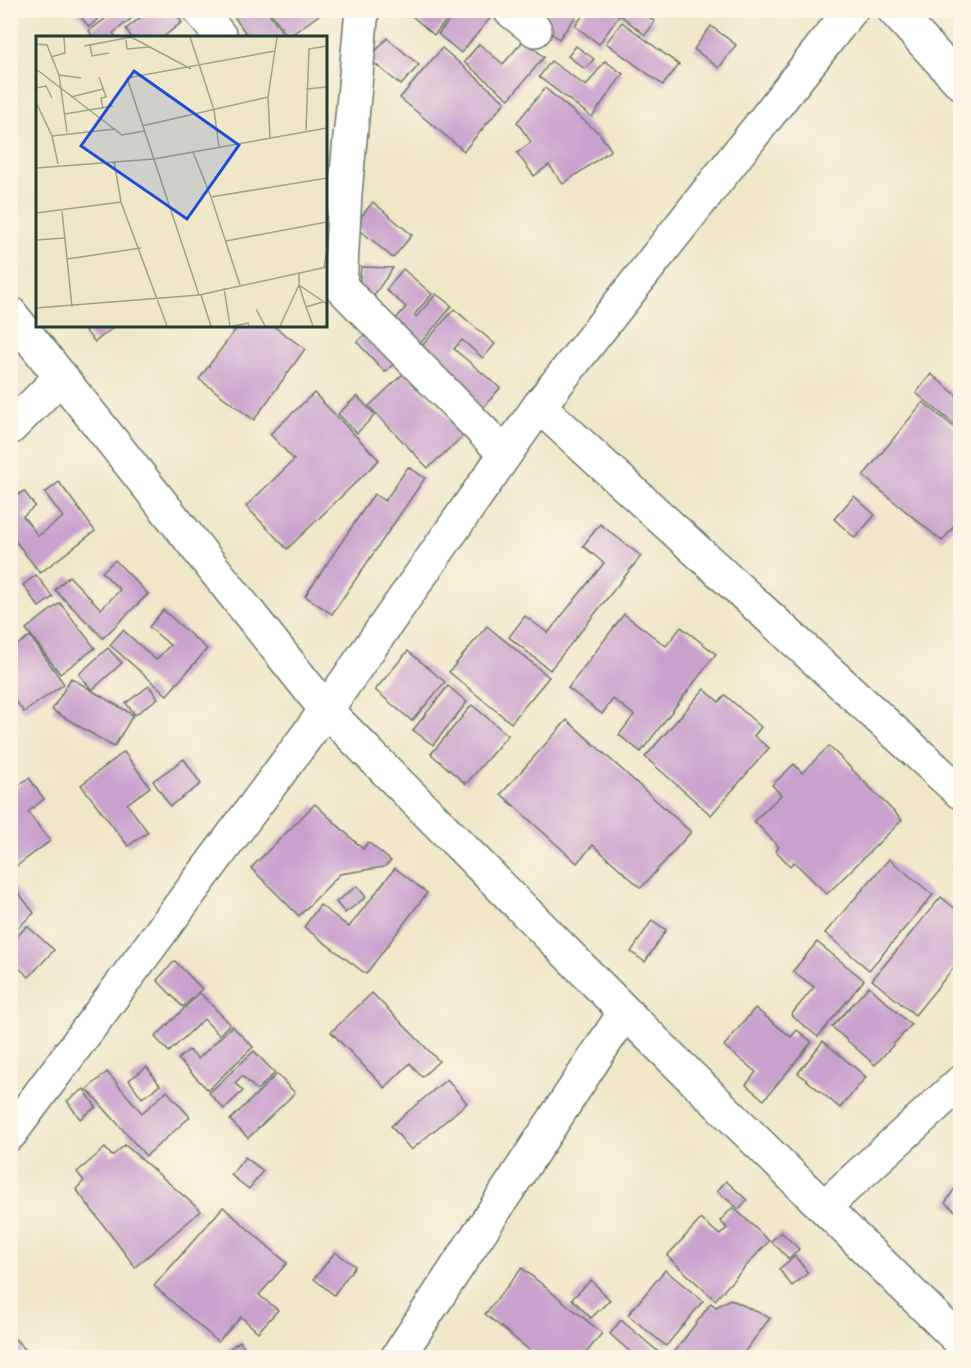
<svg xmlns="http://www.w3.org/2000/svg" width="971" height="1368" viewBox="0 0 971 1368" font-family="'Libre Caslon Text',serif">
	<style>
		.building { fill: #c8a1cd }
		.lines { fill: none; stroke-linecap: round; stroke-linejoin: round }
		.street-casing { stroke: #687868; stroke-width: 36 }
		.street { stroke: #fff; stroke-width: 33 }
		.inset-road { fill: none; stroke: #9ca38d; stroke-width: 1.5 }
		.view { fill: #1d4ed8; fill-opacity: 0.15; stroke: #1d4ed8; stroke-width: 3 }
		.inset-edge { fill: none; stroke: #1f3d34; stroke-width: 3 }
	</style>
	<rect width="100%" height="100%" fill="#fcf5e5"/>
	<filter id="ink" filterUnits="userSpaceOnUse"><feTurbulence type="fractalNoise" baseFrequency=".0167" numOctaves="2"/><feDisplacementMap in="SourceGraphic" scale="12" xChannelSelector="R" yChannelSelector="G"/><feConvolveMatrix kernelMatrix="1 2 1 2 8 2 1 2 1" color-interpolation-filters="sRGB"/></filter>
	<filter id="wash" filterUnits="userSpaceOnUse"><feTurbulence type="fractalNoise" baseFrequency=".008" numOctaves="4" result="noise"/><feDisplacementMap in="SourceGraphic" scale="24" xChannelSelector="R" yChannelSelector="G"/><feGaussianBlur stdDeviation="1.35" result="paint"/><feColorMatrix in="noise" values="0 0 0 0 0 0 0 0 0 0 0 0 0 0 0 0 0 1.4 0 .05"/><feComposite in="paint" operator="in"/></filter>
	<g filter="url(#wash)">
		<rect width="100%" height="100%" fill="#f0e7c9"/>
		<g id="blocks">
			<g class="building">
				<path d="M75,10H108L89,27Z"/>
				<path d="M117,10H126L132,18L113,33L117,38H94L89,31Z"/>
				<path d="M150,10H173L182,22L162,38H132L126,29Z"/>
				<path d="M239,10H267L286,38H249L233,15Z"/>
				<path d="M269,10H326L288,37Z"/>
				<path d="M405,10H455L434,35Z"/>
				<path d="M458,10H484L492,16L461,53L438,34Z"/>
				<path d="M521,10H570L577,15L559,39Z"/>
				<path d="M587,10H640L655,22L645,35L620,15L599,44L575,26Z"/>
				<path d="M622,22L679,65L663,85L606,43Z"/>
				<path d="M711,26L736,45L719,68L694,49Z"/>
				<path d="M387,38L419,65L401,85L369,59Z"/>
				<path d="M524,40L544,57L509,99L464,62L479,44L503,64Z"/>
				<path d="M576,46L594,59L585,69L568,56Z"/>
				<path d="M442,48L505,102L464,151L400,98Z"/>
				<path d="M551,61L586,86L605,61L623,74L592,117L539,77Z"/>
				<path d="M545,88L600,134L611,150L563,184L549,165L534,176L517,153L531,142L517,122Z"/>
				<path d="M373,202L412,235L393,258L354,225Z"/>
				<path d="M361,267L393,268L372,298L359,289Z"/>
				<path d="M403,269L432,294L414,315L416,317L436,294L452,306L414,351L388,328L406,307L386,290Z"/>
				<path d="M454,309L495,344L483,358L462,340L454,349L500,388L482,409L416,353Z"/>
				<path d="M375,325L403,355L385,372L357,342Z"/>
				<path d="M81,326H115L95,342Z"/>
				<path d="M238,326H273L305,349L254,420L199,379Z"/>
				<path d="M405,372L464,435L428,468L369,406Z"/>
				<path d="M931,374L960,398V429L916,393Z"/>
				<path d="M314,393L379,460L287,549L246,506L294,460L270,434Z"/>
				<path d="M357,396L375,415L357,433L338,414Z"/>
				<path d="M923,402L960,432V519L942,541L863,476Z"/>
				<path d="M408,467L425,478L332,614L305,596L374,494L385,501Z"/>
				<path d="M59,482L95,531L40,573L10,534V500L24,491L35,506L23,516L38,536L63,517L45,493Z"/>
				<path d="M854,496L875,515L855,538L834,519Z"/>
				<path d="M600,524L641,556L550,670L509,637L525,616L548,633L604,563L583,546Z"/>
				<path d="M115,560L148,594L103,638L55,590L69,576L101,609L120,590L102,572Z"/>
				<path d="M36,575L53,597L39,607L23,585Z"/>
				<path d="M60,603L95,648L60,674L26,629Z"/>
				<path d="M163,610L207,649L167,695L110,645L123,630L156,660L170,645L149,627Z"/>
				<path d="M624,614L666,646L681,627L716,654L641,752L619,735L634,715L613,699L602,714L568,688Z"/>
				<path d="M487,626L549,677L511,723L449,672Z"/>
				<path d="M30,636L64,684L24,712L10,694V650Z"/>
				<path d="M108,648L122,663L92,690L79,674Z"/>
				<path d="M408,651L445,682L412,721L375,690Z"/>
				<path d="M71,678L133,715L114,747L52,710Z"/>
				<path d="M149,686L158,698L135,715L126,703Z"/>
				<path d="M448,686L467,702L433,745L413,730Z"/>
				<path d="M704,689L719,702L725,695L761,727L754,736L769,748L711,815L645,757Z"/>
				<path d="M472,705L508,735L466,784L431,754Z"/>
				<path d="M567,720L691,832L641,888L593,845L577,863L501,794Z"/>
				<path d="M829,746L902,820L827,894L794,862L790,866L776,851L779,847L754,821L781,795L772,785L794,764L802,773Z"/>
				<path d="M124,752L150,787L127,804L148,832L128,846L81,785Z"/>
				<path d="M184,759L201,784L170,806L153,781Z"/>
				<path d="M29,778L44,799L28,812L50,841L10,871V791Z"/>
				<path d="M315,804L363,849L368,842L391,861L384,867L340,874L299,916L251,868Z"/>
				<path d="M889,859L933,895L869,970L825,933Z"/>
				<path d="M960,864V880L953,870Z"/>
				<path d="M395,868L427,893L366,974L304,927L320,905L349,927Z"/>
				<path d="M10,882L34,913L10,935Z"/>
				<path d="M357,886L366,897L345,913L336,902Z"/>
				<path d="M941,897L958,911L960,908V960L915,1015L872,980Z"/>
				<path d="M652,920L666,930L645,962L631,952Z"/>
				<path d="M27,926L54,950L29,977L10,960V944Z"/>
				<path d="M817,942L864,980L818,1037L791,1015L814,987L793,971Z"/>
				<path d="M175,961L202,989L183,1007L157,980Z"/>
				<path d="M869,986L911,1025L875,1065L832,1027Z"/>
				<path d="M200,993L230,1024L219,1035L204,1019L169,1052L155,1037Z"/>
				<path d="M372,993L439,1061L422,1077L410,1063L385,1088L331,1032Z"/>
				<path d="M755,1008L791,1037L797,1030L812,1042L764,1100L746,1085L756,1072L724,1046Z"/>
				<path d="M232,1026L253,1047L208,1090L178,1059L189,1050L198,1059Z"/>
				<path d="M823,1041L866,1077L840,1108L798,1073Z"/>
				<path d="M254,1051L275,1073L257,1090L242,1076L235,1083L243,1091L224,1109L209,1093Z"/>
				<path d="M147,1067L160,1085L142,1098L129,1080Z"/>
				<path d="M107,1072L142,1113L167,1091L190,1117L146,1156L87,1089Z"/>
				<path d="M277,1074L295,1093L248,1138L230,1120Z"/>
				<path d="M447,1079L467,1103L411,1150L391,1126Z"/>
				<path d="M84,1089L96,1107L80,1119L67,1101Z"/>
				<path d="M125,1145L201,1211L135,1267L76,1189L84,1181L77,1172L105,1148L112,1156Z"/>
				<path d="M245,1157L263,1171L249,1189L231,1175Z"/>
				<path d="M726,1181L747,1200L739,1209L717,1191Z"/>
				<path d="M960,1181V1214L945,1203Z"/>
				<path d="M223,1207L287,1263L259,1295L278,1310L258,1332L241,1317L218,1342L154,1286Z"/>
				<path d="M733,1207L769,1241L715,1300L667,1256L701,1219L720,1235L727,1228L720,1221Z"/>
				<path d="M781,1232L799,1249L789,1259L771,1241Z"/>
				<path d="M335,1252L355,1266L334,1295L314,1279Z"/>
				<path d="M795,1256L808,1273L792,1286L779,1269Z"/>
				<path d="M522,1268L602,1333L582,1358H539L485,1314Z"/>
				<path d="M665,1270L703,1301L666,1346L628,1315Z"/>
				<path d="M591,1280L610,1300L591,1318L572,1299Z"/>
				<path d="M730,1299L770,1318L740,1358H670L711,1303L716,1307Z"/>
				<path d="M621,1320L661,1354L658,1358H637L610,1334Z"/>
				<path d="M10,1334L25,1349L16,1358H10Z"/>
				<path d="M240,1341L252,1358H222L221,1355Z"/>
			</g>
		</g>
	</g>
	<g filter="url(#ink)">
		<use href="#blocks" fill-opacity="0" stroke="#687868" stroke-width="1.5"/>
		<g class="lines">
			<g class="street-casing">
				<g id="street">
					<path d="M200,10L221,38"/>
					<path d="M362,10L345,193L340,286L505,454"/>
					<path d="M510,10L535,30"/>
					<path d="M894,10L960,82"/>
					<path d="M10,313L326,710L625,1012L960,1341"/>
					<path d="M539,406L960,792"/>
					<path d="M10,428L61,377"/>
					<path d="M10,1134L326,710L539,406L851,10"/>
					<path d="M825,1206L960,1083"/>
					<path d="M397,1358L625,1012"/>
				</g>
			</g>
			<use href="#street" class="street"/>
		</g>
	</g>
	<g transform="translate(36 36)">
		<rect width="291" height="291" fill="#f0e7c9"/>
		<path class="inset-road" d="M95,1L155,33M154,1L178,74L183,111M90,4L91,13L113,11M0,8L11,9L23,39L31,96M54,9L56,20L73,17M48,10L96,1M15,21L29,17L28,1M0,33L86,99L108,95M23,39L45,42M63,41L70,61L65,62L67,73M0,52L10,50L16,62M270,53L291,51M35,61L67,53M0,66L16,100L22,128M29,78L77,70M106,90L232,61M270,94L273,13L291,10M16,100L79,93M234,102L232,61L241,1M157,116L175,161L291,142M78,125L85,166L131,290M0,132L118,123L291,92M175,161L204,249M26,175L36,271M0,177L85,166M0,204L29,202M190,205L291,186M31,223L105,212M288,232L291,213M263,238V249L291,268M188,252L194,290M163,259L91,42L239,15M165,259L175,290M0,272L163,259L291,231M220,273L229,290M197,290L212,287L213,290M244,290L263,249L270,271M277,290L270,271L287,266"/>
		<path class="view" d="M98,35L203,109L151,183L45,110Z"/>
		<rect width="291" height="291" class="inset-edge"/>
	</g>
	<rect width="971" height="1368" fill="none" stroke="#fcf5e5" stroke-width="36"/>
</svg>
